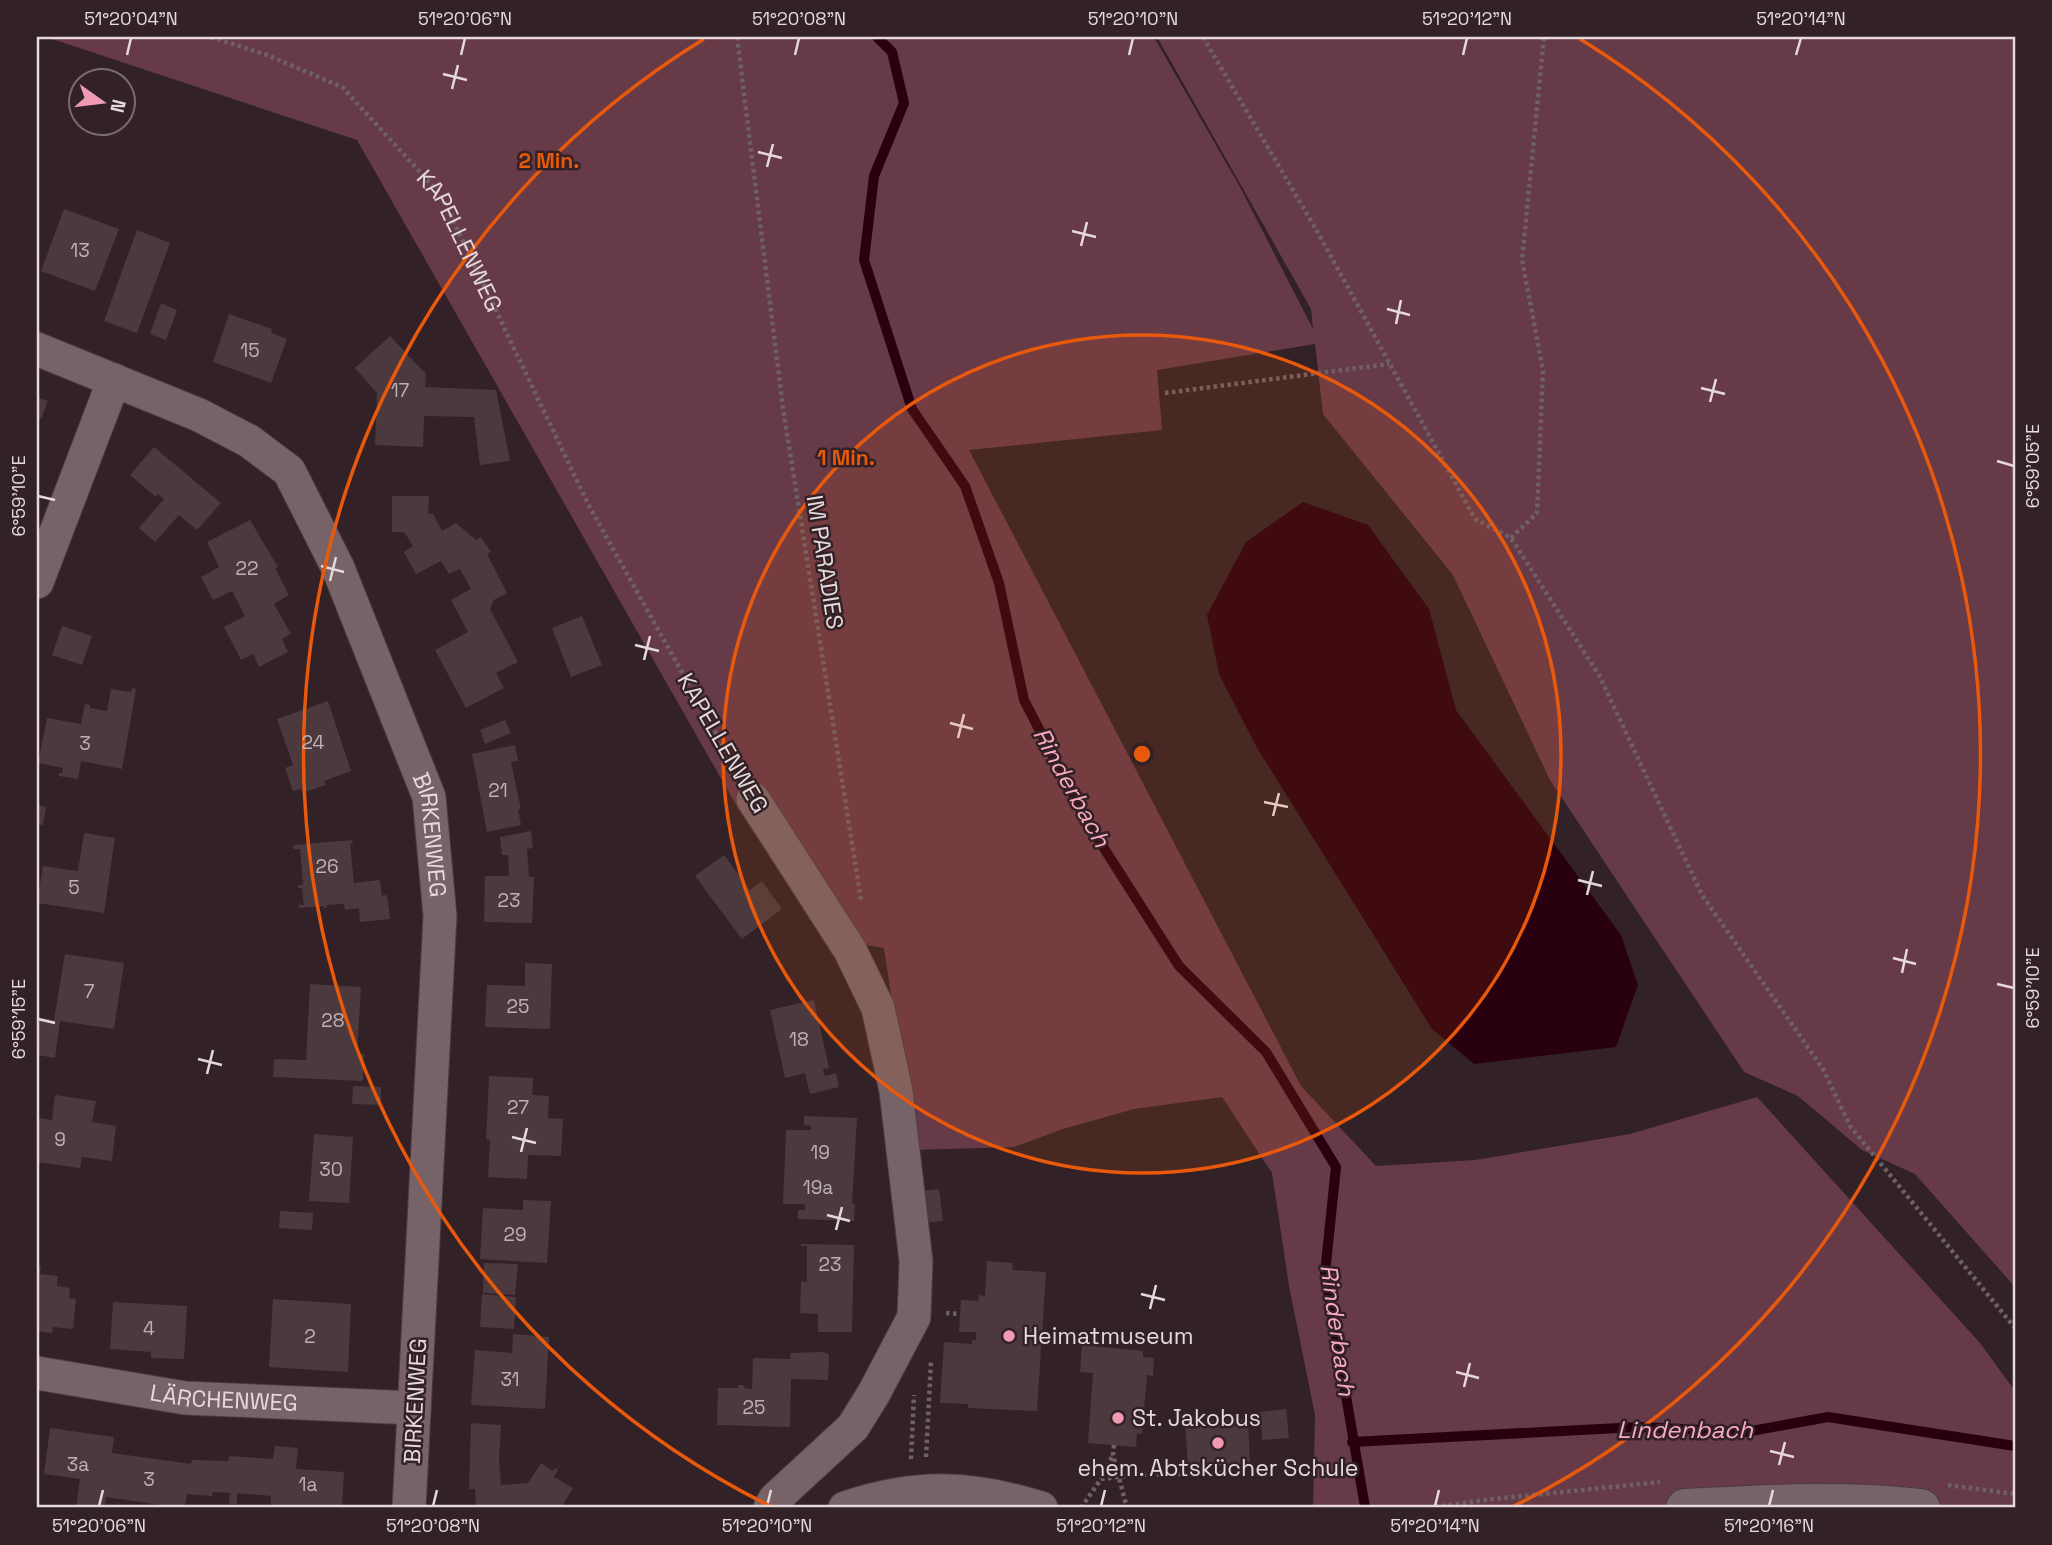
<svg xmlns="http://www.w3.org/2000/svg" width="2052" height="1545" viewBox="0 0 2052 1545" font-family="'Space Grotesk',sans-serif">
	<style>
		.green { fill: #673a48 }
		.water { fill: #28000f }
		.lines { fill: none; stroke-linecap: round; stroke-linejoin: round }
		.stream { stroke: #28000f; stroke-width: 10 }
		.building { fill: #4b393e }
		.minor-casing { stroke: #4b3c40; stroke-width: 35 }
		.tertiary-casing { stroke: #4b3c40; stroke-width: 40 }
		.path { stroke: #6f6064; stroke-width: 4.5; stroke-dasharray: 3.5 3.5; stroke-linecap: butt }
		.minor { stroke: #776268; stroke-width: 33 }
		.tertiary { stroke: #776268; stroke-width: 38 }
		.ticks { fill: none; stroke: #e5d9dc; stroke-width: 2.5 }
		.ring { fill: none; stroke: #e8590c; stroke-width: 3.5 }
		.poi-dot { fill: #f19ab3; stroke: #322126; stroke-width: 2.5 }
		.labels { text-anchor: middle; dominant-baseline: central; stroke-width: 5; stroke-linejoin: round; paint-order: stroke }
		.number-label { font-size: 19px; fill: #beb1b4 }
		.street-label { font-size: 23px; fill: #e5d9dc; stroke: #322126 }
		.poi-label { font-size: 23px; fill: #e5d9dc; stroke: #322126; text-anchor: start }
		.water-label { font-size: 24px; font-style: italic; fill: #faaac0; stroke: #322126 }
		.centre { fill: #e8590c; stroke: #322126; stroke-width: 3.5 }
		.ring-label { font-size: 21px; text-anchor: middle; font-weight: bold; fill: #e8590c; stroke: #322126; stroke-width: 5; stroke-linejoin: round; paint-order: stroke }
		.neatline { fill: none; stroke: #e5d9dc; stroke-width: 2.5 }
		.ticks-label { font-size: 18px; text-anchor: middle; fill: #e5d9dc }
	</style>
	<rect width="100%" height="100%" fill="#322126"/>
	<path class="green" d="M46,37H1154L1241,189L1313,329L1311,309L1157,37H2015V1287L1915,1174L1862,1150L1798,1096L1744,1072L1550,780L1453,575L1323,414L1315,344L1157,370L1162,430L969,450L1301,1086L1376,1166L1475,1160L1630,1134L1757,1097L1980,1343L2015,1391V1508H1313L1315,1415L1289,1286L1272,1173L1222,1097L1134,1109L1063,1129L1014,1147L914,1150L884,948L824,938L739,810L357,140Z"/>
	<path class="water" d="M1303,502L1368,525L1429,609L1456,710L1621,935L1638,985L1616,1047L1474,1064L1432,1029L1256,746L1219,674L1207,615L1246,542Z"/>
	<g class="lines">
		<g class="stream">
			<path d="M877,37L892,52L904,103L874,176L864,260L912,409L965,486L999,583L1024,700L1086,820L1179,966L1266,1052L1336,1167L1325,1273L1365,1507"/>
			<path d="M1352,1442L1638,1427L1746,1432L1828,1417L2015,1446"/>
		</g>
	</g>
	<g class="building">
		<path d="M64,209L119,229L95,291L41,271Z"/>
		<path d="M137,230L170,243L137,333L104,321Z"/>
		<path d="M161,303L177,310L166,340L150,334Z"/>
		<path d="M229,314L272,329L271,333L287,339L271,383L213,362Z"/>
		<path d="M390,336L426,374L425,387L496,390L510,461L480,465L474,417L424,416L423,447L375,445L377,393L355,368Z"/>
		<path d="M37,397L48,401L41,419L39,418L37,424Z"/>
		<path d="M154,447L221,503L197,530L179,515L155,542L139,528L164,499L158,494L156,497L130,475Z"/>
		<path d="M392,496H429L428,514H433L442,531L456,523L476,540L481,537L491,552L487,554L507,593L494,600L490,609L518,662L496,673L504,688L466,708L435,650L468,632L451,600L471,589L460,569L449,574L441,561L416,574L404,552L413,546L404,532H392Z"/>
		<path d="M250,520L278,567L275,568L289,595L274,604L291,634L282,639L288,652L259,667L253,654L241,660L224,627L245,616L232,591L213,600L201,577L219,567L207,542Z"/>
		<path d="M582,616L602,665L571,677L552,628Z"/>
		<path d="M62,626L92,636L82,665L52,655Z"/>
		<path d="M132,688L136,689L122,769L81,761L78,779L59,776V773H62L63,768L38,763L47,718L81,724L85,704L90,705V708L107,711L111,689L131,692Z"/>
		<path d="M328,701L351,771L324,781L326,785L302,793L301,789L293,791L285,768L293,765L277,719Z"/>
		<path d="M505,720L511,733L485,744L480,730Z"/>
		<path d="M515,745L518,761L511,762L521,809L518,810L521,825L487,832L472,754Z"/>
		<path d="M37,805L46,807L43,825L37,824Z"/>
		<path d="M531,831L533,848L527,849L529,877H534L532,923L484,922L485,876H509L508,855H502L500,837Z"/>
		<path d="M84,833L115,838L104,913L37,903L43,866L78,871Z"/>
		<path d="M352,840L353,843L350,844L354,883L380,880L382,896L387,895L390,919L360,922L359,908L345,910L344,904L326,905L327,908H324V906L299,908V905H304L302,888H298V885H303L300,849H294L293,845Z"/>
		<path d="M724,855L750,890L762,881L782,909L742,939L695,876Z"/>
		<path d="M65,954L124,963L114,1029L60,1021L55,1058L37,1055V1017L54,1020Z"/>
		<path d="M525,963L552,964L550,1029L485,1027L487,985L525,986Z"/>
		<path d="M310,984L361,987L357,1054H364L363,1081L273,1077L274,1059L306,1060Z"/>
		<path d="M814,1000L829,1068L823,1069L825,1076L836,1073L839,1087L810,1094L805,1073L785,1078L770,1010Z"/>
		<path d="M489,1076L533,1078L532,1095L549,1096L548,1118L563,1119L561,1156L528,1155L527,1179L488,1177L490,1140L486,1139Z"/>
		<path d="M353,1086L381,1087V1105L352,1104Z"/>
		<path d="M55,1095L96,1101L92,1122L116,1126L112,1161L82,1157L80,1168L37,1162V1118L52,1120Z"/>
		<path d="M804,1116L857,1118L852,1204H855L854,1221L798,1219V1210H805V1204H783L786,1130H811V1126L804,1125Z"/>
		<path d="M314,1134L353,1137L349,1203L309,1201Z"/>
		<path d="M939,1189L943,1221L923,1223L922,1191Z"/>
		<path d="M523,1200L551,1201L547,1263L480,1259L483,1208L523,1210Z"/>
		<path d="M280,1211L313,1213L312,1230L279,1228Z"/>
		<path d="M801,1244L854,1245L852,1332H818V1314L800,1313L801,1281L807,1282V1246H801Z"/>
		<path d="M987,1261L1013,1263L1012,1270L1046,1272L1037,1411L968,1408V1404L940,1403L944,1342L972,1344V1340H976V1332H959L961,1300L978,1301L979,1295L985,1296Z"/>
		<path d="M484,1263L518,1264L515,1295L483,1293Z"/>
		<path d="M37,1266H41L40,1274L58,1276L57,1286L70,1288L69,1298L76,1299L73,1329L53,1327L52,1333L37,1331Z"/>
		<path d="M482,1294L516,1297L514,1329L480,1327Z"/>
		<path d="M273,1299L351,1304L348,1372L269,1367Z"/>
		<path d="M113,1302L187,1306L184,1359L151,1358V1352L110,1349Z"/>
		<path d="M513,1334L549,1337L545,1409L471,1405L475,1350L512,1353Z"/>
		<path d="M1082,1345L1143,1351V1357L1154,1358L1153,1376L1147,1375L1142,1434L1137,1433L1136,1447L1088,1443L1093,1373L1080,1372Z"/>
		<path d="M822,1352L829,1354L828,1380L791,1379L790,1427L717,1425L718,1388H738V1385H744V1388L752,1389L753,1358L790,1359L791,1353Z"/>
		<path d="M1286,1409L1289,1438L1262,1440L1260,1412Z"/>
		<path d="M1248,1419L1250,1465L1188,1467L1185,1422Z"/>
		<path d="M471,1423L501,1425L499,1459L501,1485L528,1483L541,1463L553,1471L555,1468L558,1470L554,1477L573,1488L561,1508H476L475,1489H469Z"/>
		<path d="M50,1428L114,1437L112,1453L191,1464L192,1460L228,1461L229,1456L273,1459L275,1446L298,1448L296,1469L344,1472L342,1508H294V1506L271,1505V1496L237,1493V1504H229L230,1493L213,1492L212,1496L187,1494L185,1508H160L161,1505L106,1497L105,1508H76L80,1479L44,1474Z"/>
	</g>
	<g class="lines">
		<g class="minor-casing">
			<g id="minor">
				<path id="s2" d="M37,349L199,415L249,441L289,471L338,568L429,797L440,916L409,1508"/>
				<path d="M37,582L114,380"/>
				<path d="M753,799L850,950L878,1008L896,1091L916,1261L914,1317L874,1393L853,1427L775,1499L770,1508"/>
				<path id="s3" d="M37,1373L185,1398L414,1408"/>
				<path d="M845,1508C916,1484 970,1486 1041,1508"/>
			</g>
		</g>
		<g class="tertiary-casing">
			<path id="tertiary" d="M1685,1508C1763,1504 1843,1499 1921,1508"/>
		</g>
		<g class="path">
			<path id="s1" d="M211,37L267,55L342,87L441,195L588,504L737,771"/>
			<path d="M737,37L783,408L861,900"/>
			<path d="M1203,37L1317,231L1475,519L1511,538L1599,675L1702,895L1823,1069L1850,1126L2015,1328"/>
			<path d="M1165,393L1389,364"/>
			<path d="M1511,538L1537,513L1543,370L1522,260L1544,37"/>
			<path d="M946,1313L960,1314"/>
			<path d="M1114,1445L1113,1455L1127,1508"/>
			<path d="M926,1457L931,1361"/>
			<path d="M911,1459L914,1395"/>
			<path d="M1101,1479L1135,1475L1232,1473"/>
			<path d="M1948,1485L2015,1494"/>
			<path d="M1081,1508L1101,1479L1113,1455"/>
			<path d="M1428,1508L1493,1499L1660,1482"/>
		</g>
		<use href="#minor" class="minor"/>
		<use href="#tertiary" class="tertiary"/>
	</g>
	<path class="ticks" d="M127,55L131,38M461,55L465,38M795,55L799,38M1129,55L1133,38M1463,55L1467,38M1796,55L1801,38M443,74L467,80M452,89L458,65M758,152L782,158M767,167L773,144M1072,231L1096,237M1081,246L1087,222M1387,309L1410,315M1396,324L1401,300M1701,388L1725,394M1710,402L1716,379M1997,461L2014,466M38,496L55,500M321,566L344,572M330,581L336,557M635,645L659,651M644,660L650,636M950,723L973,729M958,738L964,714M1264,802L1288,807M1273,816L1279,793M1578,880L1602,886M1587,895L1593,871M1893,958L1916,964M1902,973L1907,949M1997,984L2014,988M38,1019L55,1023M198,1059L222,1065M207,1074L213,1050M512,1137L536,1143M521,1152L527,1128M827,1215L850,1221M836,1230L842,1207M1141,1294L1165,1300M1150,1309L1156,1285M1456,1372L1479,1378M1464,1387L1470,1363M1770,1451L1794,1457M1779,1465L1785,1442M99,1506L103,1490M433,1506L437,1490M767,1506L771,1490M1101,1506L1105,1490M1435,1506L1439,1490M1769,1506L1773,1490"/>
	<circle cx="1142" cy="754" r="419" fill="#e8590c" fill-opacity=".12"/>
	<g class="ring">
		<circle cx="1142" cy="754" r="419"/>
		<path d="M774 1508A839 839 0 0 1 704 39M1580 39A839 839 0 0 1 1510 1508"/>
	</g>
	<g class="poi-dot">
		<circle cx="1009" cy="1336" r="7"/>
		<circle cx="1118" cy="1418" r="7"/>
		<circle cx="1218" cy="1443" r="7"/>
	</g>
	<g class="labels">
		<g class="number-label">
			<text x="80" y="250">13</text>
			<text x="250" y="350">15</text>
			<text x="400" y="390">17</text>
			<text x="247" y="568">22</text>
			<text x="313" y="742">24</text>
			<text x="85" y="743">3</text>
			<text x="498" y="790">21</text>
			<text x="327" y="866">26</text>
			<text x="74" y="887">5</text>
			<text x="509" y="900">23</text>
			<text x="89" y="991">7</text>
			<text x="518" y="1006">25</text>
			<text x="333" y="1020">28</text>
			<text x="799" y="1039">18</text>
			<text x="518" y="1107">27</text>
			<text x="60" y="1139">9</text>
			<text x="820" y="1152">19</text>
			<text x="331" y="1169">30</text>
			<text x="818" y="1187">19a</text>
			<text x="515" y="1234">29</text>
			<text x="830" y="1264">23</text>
			<text x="149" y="1328">4</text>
			<text x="310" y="1336">2</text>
			<text x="510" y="1379">31</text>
			<text x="754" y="1407">25</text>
			<text x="78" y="1464">3a</text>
			<text x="149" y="1479">3</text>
			<text x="308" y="1484">1a</text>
		</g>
		<g class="street-label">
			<text stroke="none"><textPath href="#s1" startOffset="336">KAPELLENWEG</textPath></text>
			<text transform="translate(825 562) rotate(81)">IM PARADIES</text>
			<text transform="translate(723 743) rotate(60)">KAPELLENWEG</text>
			<text stroke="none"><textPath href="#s2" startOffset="674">BIRKENWEG</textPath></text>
			<text stroke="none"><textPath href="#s3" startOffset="189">LÄRCHENWEG</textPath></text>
			<text transform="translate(415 1401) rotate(-87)">BIRKENWEG</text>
		</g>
		<g class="poi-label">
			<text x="1023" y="1336">Heimatmuseum</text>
			<text x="1132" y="1418">St. Jakobus</text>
			<text x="1218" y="1468" text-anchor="middle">ehem. Abtskücher Schule</text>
		</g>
		<g class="water-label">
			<text transform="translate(1072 787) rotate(61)">Rinderbach</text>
			<text transform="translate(1338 1330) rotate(82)">Rinderbach</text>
			<text x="1685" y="1429">Lindenbach</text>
		</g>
	</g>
	<circle cx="1142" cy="754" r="10" class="centre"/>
	<g class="ring-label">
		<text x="549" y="168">2 Min.</text>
		<text x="846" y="465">1 Min.</text>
	</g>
	<rect width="2052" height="1545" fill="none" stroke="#322126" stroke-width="77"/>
	<g transform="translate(102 102) rotate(104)"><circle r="33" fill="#322126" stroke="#7a6b6f" stroke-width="2"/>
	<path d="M0-5L12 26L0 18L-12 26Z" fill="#f19ab3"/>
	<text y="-10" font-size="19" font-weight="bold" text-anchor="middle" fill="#e5d9dc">N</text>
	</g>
	<rect x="38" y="38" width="1976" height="1468" class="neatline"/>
	<g class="ticks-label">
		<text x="131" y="25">51°20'04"N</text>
		<text x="465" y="25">51°20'06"N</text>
		<text x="799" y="25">51°20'08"N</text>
		<text x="1133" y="25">51°20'10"N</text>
		<text x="1467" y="25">51°20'12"N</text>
		<text x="1801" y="25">51°20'14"N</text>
		<text transform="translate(2033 466) rotate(-90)" y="6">6°59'05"E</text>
		<text transform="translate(19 496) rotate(-90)" y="6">6°59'10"E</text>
		<text transform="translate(2033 988) rotate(-90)" y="6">6°59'10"E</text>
		<text transform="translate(19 1019) rotate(-90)" y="6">6°59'15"E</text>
		<text x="99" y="1532">51°20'06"N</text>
		<text x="433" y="1532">51°20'08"N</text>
		<text x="767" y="1532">51°20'10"N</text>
		<text x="1101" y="1532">51°20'12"N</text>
		<text x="1435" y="1532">51°20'14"N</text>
		<text x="1769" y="1532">51°20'16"N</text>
	</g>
</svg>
